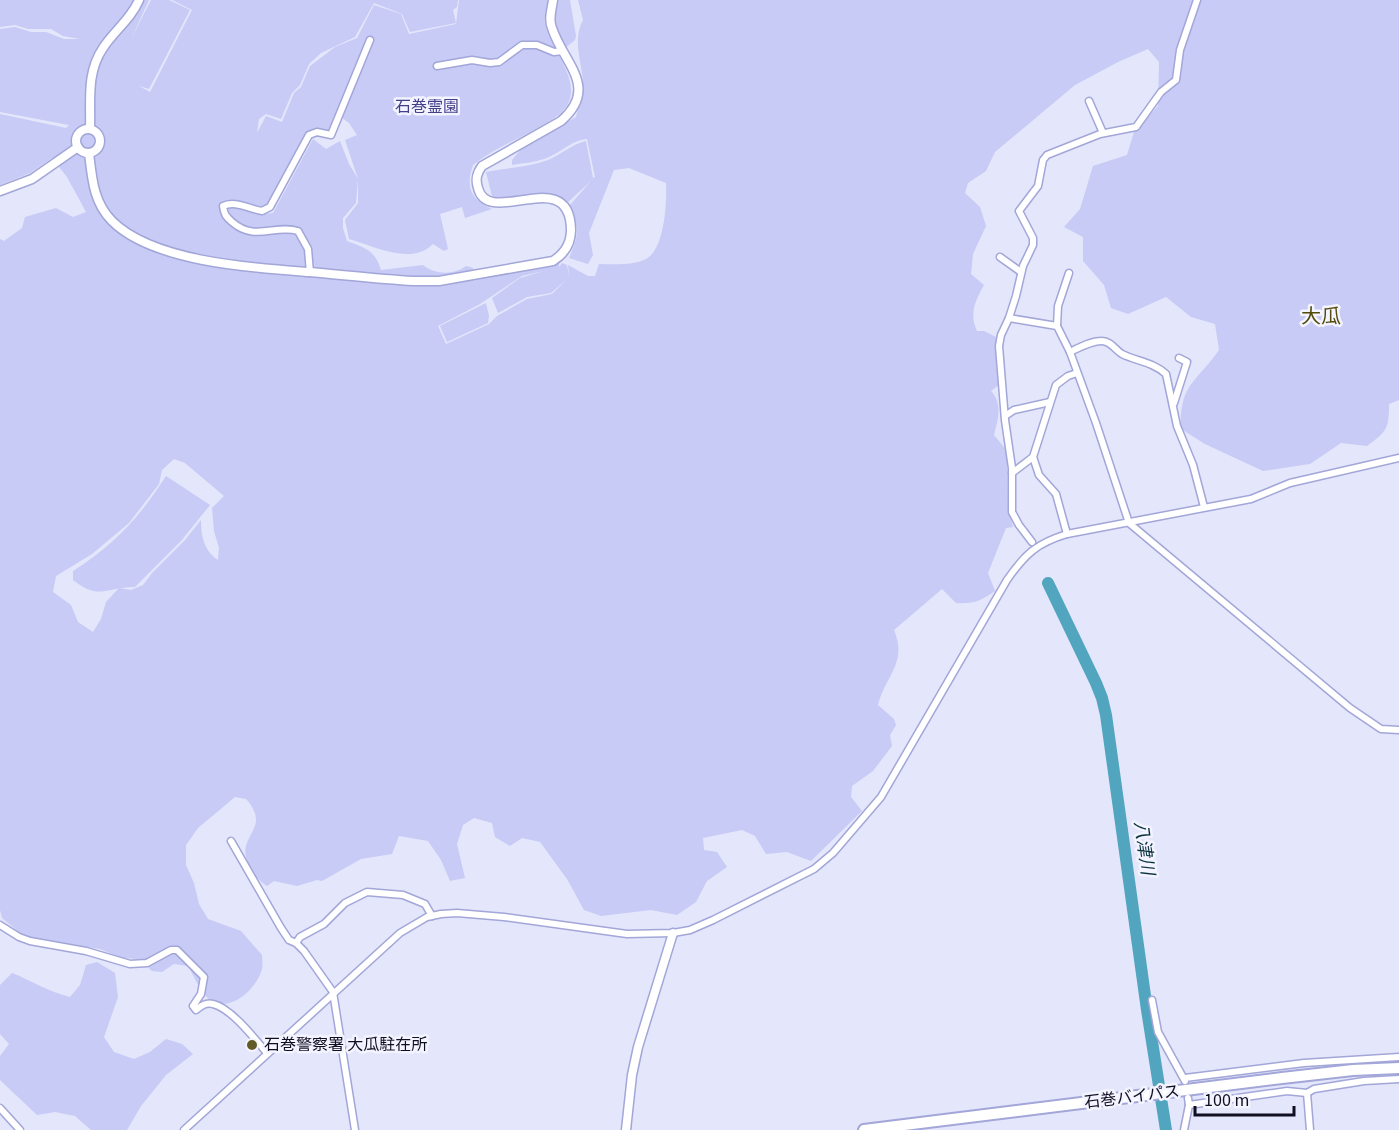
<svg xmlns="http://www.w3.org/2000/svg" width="1399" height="1130" viewBox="0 0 1399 1130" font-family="'Source Sans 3','Noto Sans JP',sans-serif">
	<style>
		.green { fill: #c7cbf5; fill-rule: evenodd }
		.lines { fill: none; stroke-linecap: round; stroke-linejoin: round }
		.river { stroke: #51a5bf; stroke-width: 12 }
		.street-casing { stroke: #a2a6d8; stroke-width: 9 }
		.secondary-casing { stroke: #a2a6d8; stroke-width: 11 }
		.highway-casing { stroke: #a2a6d8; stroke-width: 14 }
		.street { stroke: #fff; stroke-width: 6 }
		.secondary { stroke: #fff; stroke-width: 8 }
		.highway { stroke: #fff; stroke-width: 10 }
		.poi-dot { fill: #625b27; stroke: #f3f4ff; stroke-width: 2 }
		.labels { text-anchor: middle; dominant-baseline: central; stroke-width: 5; stroke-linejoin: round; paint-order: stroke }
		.park-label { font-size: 16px; fill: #43408a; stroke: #f3f4ff }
		.poi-label { font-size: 16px; fill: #0f0f21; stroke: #f3f4ff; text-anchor: start }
		.street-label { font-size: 16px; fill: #0f0f21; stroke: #f3f4ff }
		.water-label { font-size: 18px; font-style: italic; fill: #0c3440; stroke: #f3f4ff }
		.quarter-label { font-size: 20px; fill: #544b0b; stroke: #f3f4ff }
	</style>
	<rect width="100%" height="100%" fill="#e4e6fb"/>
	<g class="green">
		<path d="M0,0H149L131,39L151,0H169L190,10L149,89L139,86L150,92L192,10L172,0H458L457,7L453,10L456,23L410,32L402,14L374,3L355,37L321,53L309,64L300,85L292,93L281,119L266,114L259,119L257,133L266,116L282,122L294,93L301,87L310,66L335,47L357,38L374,5L401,14L409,34L456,24L459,0H548C546,9 543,19 546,28C556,58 592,93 554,118C528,136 498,145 473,165C465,188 471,199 492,209L465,218L462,207L440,214L448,249L444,251L433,244C411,266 374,246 349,239L345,220L358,203V179L356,203L343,218V228L347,241C365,248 375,250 381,270L423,265C435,275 454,275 466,266L473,268V281L556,263H559V267L562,263L567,265L569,276L568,265L588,276H595L599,264C614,264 632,266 646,259C665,249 667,201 666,183L629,168L614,170L589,233L593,255L588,264L569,258C579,235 580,228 569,206L591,181L566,204C536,184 523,200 493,200L486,172C506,168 529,167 548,160C561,155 572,144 586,141L593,178L595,177L587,139C572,140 563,151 549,157C538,162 524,163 512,165V160L523,147L576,117C578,108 583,98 583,89C584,66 571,42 583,20L578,0H1399V400L1389,404C1389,429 1387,431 1367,446L1341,443L1310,464L1263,471L1205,444L1181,429C1179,384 1196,383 1219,350L1215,324L1191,317L1166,297L1128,314L1111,308L1104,285L1083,261V237L1064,227L1080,209L1093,166L1127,155L1134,132L1158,106L1159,62L1148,49L1118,62L1075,85L995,152L986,171L968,183L965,193L980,207L986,226L973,254L971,274L984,285C975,301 969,314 977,331H984L996,337L1000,384L991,391C1003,404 998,419 994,435L1007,451L1008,509L1013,527L1006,528L988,573L995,591C981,601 973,604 956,603L942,589L894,630C908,663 885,676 878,705L894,719L896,725L890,735L892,746L873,771L852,786L851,797L862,811L811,861L787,852L766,854L755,836L742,830L703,838L704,850L717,852L727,867L707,881L696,902L677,915L651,910L601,916L584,910L567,879L540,842L522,838L510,846L495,837L492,823L474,818L463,825L457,844L465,878L450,881L441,860L428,841L399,836L392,854L361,859L322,881L317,880L297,886L274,881L267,886C256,880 242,860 246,846C248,837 256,829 256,820C256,812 251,804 246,799L235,797L198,828L186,845V865L194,883L199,904L208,919L241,931L262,955C262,959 263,965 262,969C257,988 232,1012 212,1001C200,994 195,977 188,966L174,964L162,972L152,971L139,959L122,958L100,949L25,937L2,918L0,910V239L4,241L22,228L25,217L56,208L73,217L86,212L67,177L52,158L30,173L0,185V114L66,128L69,125L0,112V29L15,27L31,32H46L64,39H80L63,36L51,29H28L15,25L0,27ZM341,117L349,123L357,135L345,140L358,179L349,164L340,141L326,149L313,139L273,213L263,214L268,212L273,207L312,135L317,134L333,138ZM544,271L520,278L492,298L498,313L527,297L551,293L566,280L552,294L527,299L497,316L489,324L446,344L438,326L480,304L522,276ZM174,459L185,463L224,496L212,508L214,531L219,548L218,560C204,551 201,536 201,520L185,540L152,573L143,585L131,590L119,588L106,602L101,619L93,632L78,622L71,605L53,592L56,576L92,554L129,523L159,484L162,470Z"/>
		<path d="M557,0H570L576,36L575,40L565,48L553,21Z"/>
		<path d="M486,303L489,316L488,323L447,342L440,326Z"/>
		<path d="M166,476L210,505L181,541L135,587C107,587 99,601 73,580V571C114,545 140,517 166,476Z"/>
		<path d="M97,962L115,973L118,997L104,1037L114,1052L134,1059L150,1052L166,1039L182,1044L193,1054L166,1075L141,1106L127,1130H91L75,1116L55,1112L37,1115L0,1080V1056L9,1044L0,1034V985L12,973C32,981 49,992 70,997L80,985L86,965Z"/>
	</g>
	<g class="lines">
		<path class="river" d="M1048,583L1096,683L1102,698L1106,715L1147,1010L1166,1130"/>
		<g class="street-casing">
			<g id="street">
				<path d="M437,66L472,60L490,63L499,62L522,45H537L554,52L563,51"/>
				<path d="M1089,101L1103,133"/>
				<path d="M1000,257L1021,272"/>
				<path d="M310,273L308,249L298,231C275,224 255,242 232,222C226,217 224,214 223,206C235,200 249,209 262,211L270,207L309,135L317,132L331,135L370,40"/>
				<path d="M1009,318L1057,326L1070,352L1096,423L1129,523L1350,708L1381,729L1399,730"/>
				<path d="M1057,326L1058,306L1069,273"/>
				<path d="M1070,352C1080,347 1091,341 1102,341C1111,341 1115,350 1122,354C1136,361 1153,362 1166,374L1177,426L1193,465L1204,507"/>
				<path d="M1174,403L1187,362L1179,358"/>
				<path d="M1005,416L1014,410L1050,402"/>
				<path d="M1012,473L1033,457"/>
				<path d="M1067,534L1056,494L1039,475L1033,457L1056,385L1068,376L1077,373"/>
				<path d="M1032,542L1019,525L1012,512V468L1005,420L999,346L1001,335L1009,318L1016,296L1023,266L1033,245V238L1019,211L1038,186L1043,160L1047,155L1100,134L1136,127L1161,92L1176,80L1180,50L1197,0"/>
				<path d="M231,841L281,928L289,940L296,943L304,951L333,992L355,1130"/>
				<path d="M0,925L19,937L30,941L86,951L130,964L147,963L171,950H177L204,977L201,994L193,1006L196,1010C201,1006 206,1002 213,1004C231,1008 255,1039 267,1053"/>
				<path d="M296,943L300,937L324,924L345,903L367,892L403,895L425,904L432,916"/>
				<path d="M1152,1000L1158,1032L1185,1081"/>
				<path d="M1185,1078L1304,1063L1399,1057"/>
				<path d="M1307,1093L1310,1130"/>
				<path d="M1189,1105L1287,1091L1307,1093L1314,1089L1364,1081L1399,1079"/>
				<path d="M0,1108L20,1130"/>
				<path d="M184,1130L400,933L427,917L441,914L457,913L504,917L627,934L673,933L690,930L713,920L814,869L833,853L881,797L1007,580C1025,554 1037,543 1067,534L1251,499L1290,483L1399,458"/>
				<path d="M1184,1130L1189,1105L1188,1098"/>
			</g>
		</g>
		<g class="secondary-casing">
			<g id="secondary">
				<path d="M90,129C91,101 86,73 103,48C114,31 131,19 139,0"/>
				<circle cx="88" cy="141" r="12"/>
				<path d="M89,153C92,177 93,202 112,221C153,262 253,268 309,272C344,275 379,279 414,281H439L553,261C564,254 571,244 571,230C570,163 488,229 478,188C475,179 477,173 482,166L561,121C600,87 563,63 552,28C548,19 552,9 553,0"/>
				<path d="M0,191L32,179L78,147"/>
				<path d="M626,1130L632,1075L638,1047L673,933"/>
			</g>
		</g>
		<g class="highway-casing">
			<path id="highway" d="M864,1130L1282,1078L1353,1070L1399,1068"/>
		</g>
		<use href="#street" class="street"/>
		<use href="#secondary" class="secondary"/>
		<use href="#highway" class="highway"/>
	</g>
	<circle class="poi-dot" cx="252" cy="1045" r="6"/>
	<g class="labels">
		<g class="park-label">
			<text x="427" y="107">石巻霊園</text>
		</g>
		<g class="poi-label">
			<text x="264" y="1045">石巻警察署 大瓜駐在所</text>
		</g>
		<g class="street-label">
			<text transform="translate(1132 1097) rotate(-7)">石巻バイパス</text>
		</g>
		<g class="water-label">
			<text transform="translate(1144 848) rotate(82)">八津川</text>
		</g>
		<g class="quarter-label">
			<text x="1321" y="317">大瓜</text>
		</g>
	</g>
	<path d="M1195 1106v9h99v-9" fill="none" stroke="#0f0f21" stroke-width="3"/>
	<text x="1204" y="1106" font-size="18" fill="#0f0f21" stroke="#f3f4ff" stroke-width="4.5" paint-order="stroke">100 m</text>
</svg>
